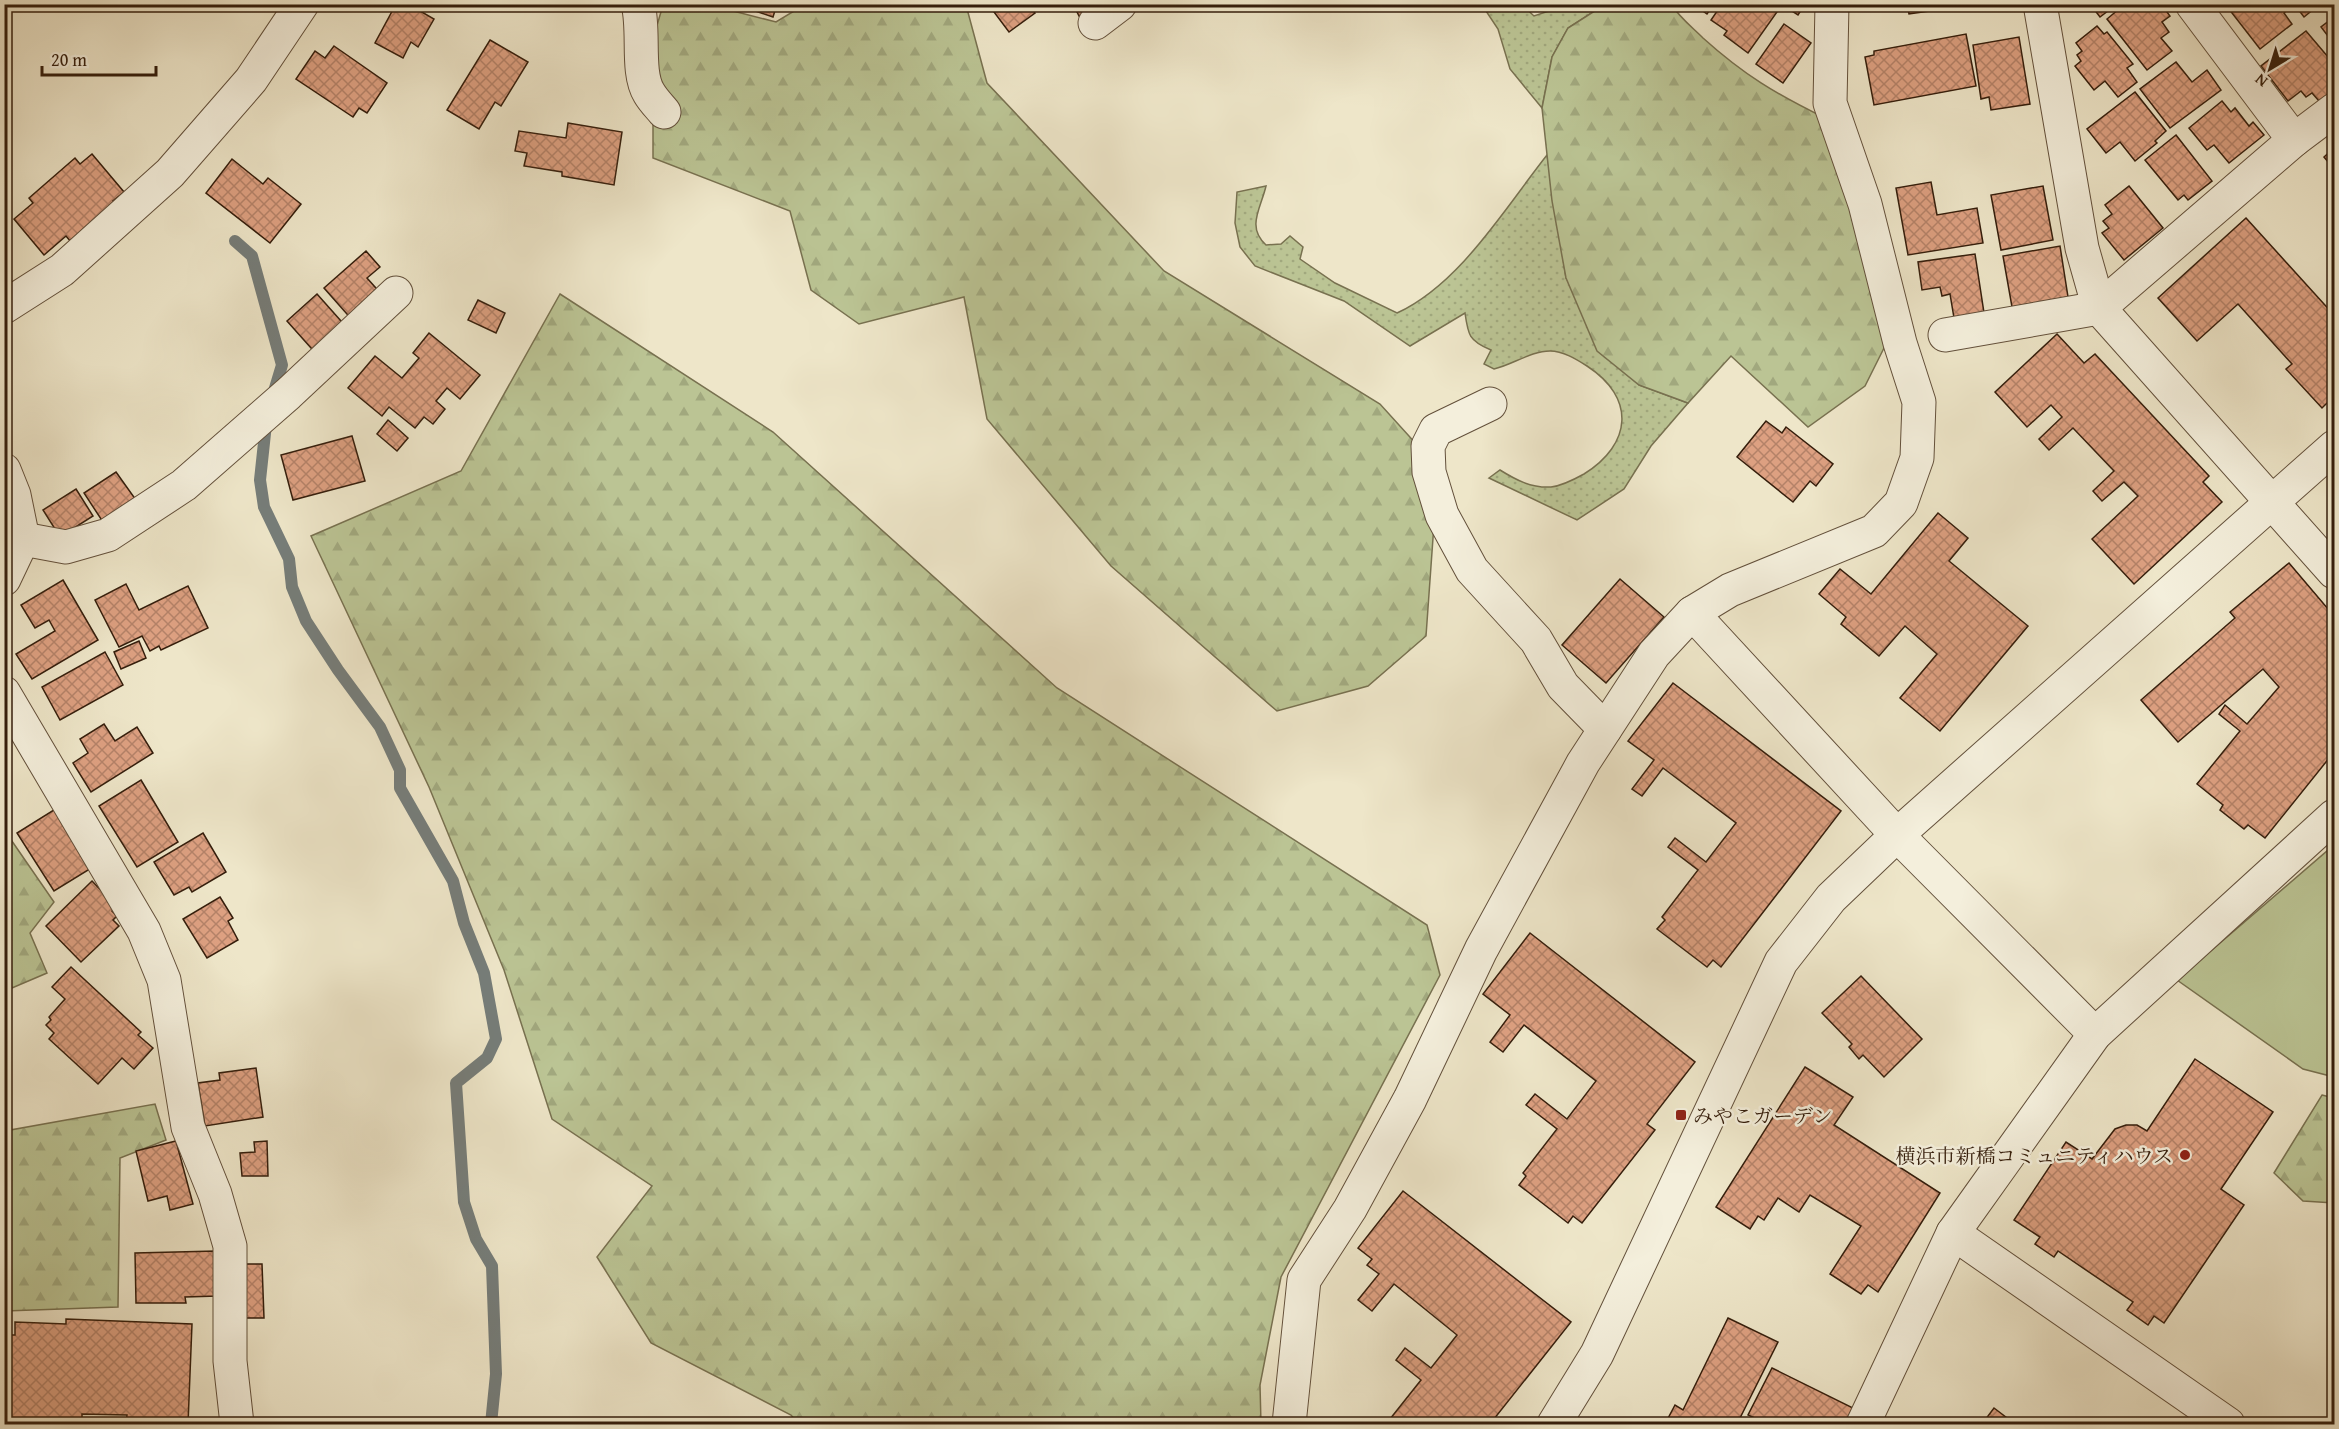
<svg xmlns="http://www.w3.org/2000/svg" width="2339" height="1429" viewBox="0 0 2339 1429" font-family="'Gentium Book Plus','Noto Serif JP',serif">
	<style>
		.grass { fill: url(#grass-dots); stroke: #787150; stroke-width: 1.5 }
		.forest { fill: url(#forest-firs); stroke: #787150; stroke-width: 1.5 }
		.park { fill: #bbc494; stroke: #787150; stroke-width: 1.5 }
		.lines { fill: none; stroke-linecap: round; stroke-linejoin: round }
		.stream { stroke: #767d79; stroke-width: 12 }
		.building { fill: url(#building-cross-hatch); stroke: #351e0c; stroke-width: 1.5 }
		.minor-casing { stroke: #63503b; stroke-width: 35 }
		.tertiary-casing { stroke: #63503b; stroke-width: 35 }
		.minor { stroke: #f4efdc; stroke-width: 33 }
		.tertiary { stroke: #f4efdc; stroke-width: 33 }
		.poi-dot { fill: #8f2418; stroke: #f4efdc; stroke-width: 2 }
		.labels { text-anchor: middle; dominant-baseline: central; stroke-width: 5; stroke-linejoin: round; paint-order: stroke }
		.poi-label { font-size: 20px; fill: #351e0c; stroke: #f4efdc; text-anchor: start }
	</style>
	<defs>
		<pattern id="grass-dots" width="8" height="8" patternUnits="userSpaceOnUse" patternTransform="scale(1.5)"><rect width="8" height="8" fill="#bbc494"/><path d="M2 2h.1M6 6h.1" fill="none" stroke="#a1a87e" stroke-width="1.8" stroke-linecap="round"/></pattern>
		<pattern id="forest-firs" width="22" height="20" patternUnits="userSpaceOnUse" patternTransform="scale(1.5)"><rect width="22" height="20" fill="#bbc494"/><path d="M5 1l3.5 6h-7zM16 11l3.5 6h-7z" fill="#a1a87e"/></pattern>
		<pattern id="building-cross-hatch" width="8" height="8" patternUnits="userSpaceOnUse" patternTransform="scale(1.5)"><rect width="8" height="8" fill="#dda081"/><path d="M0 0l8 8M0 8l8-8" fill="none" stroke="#b48268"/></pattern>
	</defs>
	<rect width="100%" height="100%" fill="#eee6c9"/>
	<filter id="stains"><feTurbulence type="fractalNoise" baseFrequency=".00333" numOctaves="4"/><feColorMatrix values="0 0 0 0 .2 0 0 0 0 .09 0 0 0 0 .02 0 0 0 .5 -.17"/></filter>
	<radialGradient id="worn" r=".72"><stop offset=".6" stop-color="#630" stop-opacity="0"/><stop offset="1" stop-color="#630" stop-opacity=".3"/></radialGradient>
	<g class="grass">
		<path d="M1482,5H1522L1534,16L1567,5H1604L1568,28L1552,57L1542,108L1510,69L1498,29Z"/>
		<path d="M1547,155L1566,278L1639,385L1688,403L1651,446L1624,489L1577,520L1489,478L1500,470C1516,480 1531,488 1551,487C1561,486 1575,479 1584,474C1632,444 1636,398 1587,366C1576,359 1563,351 1550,351C1531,351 1512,365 1494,369L1484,364L1491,350C1469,341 1468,335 1465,313L1410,346L1344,301L1255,266L1240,247L1235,223L1237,192L1266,186C1261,208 1246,227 1266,245L1281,244L1290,236L1303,247L1300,259L1335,283L1397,313C1460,284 1505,208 1547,155Z"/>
	</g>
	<g class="forest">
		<path d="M1671,4C1680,18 1692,27 1703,38C1744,75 1776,94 1825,118L1888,340L1865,386L1808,427L1731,356L1688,403L1639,385L1597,351L1566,278L1552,201L1542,108L1552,57L1568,28L1604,5Z"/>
		<path d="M663,5H710L776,22L804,5H966L987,83L1164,271L1380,404L1438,468L1426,636L1368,686L1277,711L1111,566L987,419L964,297L859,324L811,290L790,211L653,158V39Z"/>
		<path d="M560,294L773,432L1057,688L1427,925L1440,975L1281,1277L1260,1385L1261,1424H799L791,1415L651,1343L597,1257L652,1186L552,1119L504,970L429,787L311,536L461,471Z"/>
		<path d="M5,831L54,902L30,933L47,973L12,988L5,968Z"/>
		<path d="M2322,1095L2334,1098V1203L2303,1201L2274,1173Z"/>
		<path d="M155,1104L166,1140L120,1158L118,1307L5,1311V1131Z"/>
	</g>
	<path class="park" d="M2334,845V1077L2303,1069L2177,980Z"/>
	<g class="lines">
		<g class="stream">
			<path d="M235,241L252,256L282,365L272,398"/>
			<path d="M266,424L260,480L264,507L289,559L292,587L306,621L338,670L380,727L400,770V788L453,881L464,923L484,973L496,1039L487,1058L456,1083L464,1202L476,1239L492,1266L496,1374L491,1424"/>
		</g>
	</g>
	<g class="building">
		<path d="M396,4H408L434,19L418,47L411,42L403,58L375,43Z"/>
		<path d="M735,4H777L773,17Z"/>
		<path d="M988,4H1029L1035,13L1009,32Z"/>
		<path d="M1073,4H1100L1079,16Z"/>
		<path d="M1693,4H1714L1707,14Z"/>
		<path d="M1722,4H1767L1777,12L1748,53L1724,35L1727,31L1711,20Z"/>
		<path d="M1781,4H1805L1798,15Z"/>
		<path d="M1907,4H1972V5L1909,14Z"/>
		<path d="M2090,4H2117L2100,17Z"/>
		<path d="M2125,4H2161L2170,16L2162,22L2169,32L2161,38L2172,51L2147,70L2107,19Z"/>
		<path d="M2225,4H2283L2287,10L2284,13L2292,24L2260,49Z"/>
		<path d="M2294,4H2320L2304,17Z"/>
		<path d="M2334,17V44L2321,27Z"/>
		<path d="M1784,24L1811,43L1783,83L1756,64Z"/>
		<path d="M2097,26L2104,34L2107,32L2133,64L2127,68L2137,82L2118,97L2105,81L2094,90L2075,66L2081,61L2077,55L2082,51L2076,43Z"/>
		<path d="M2306,31L2334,64V89L2319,101L2312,93L2306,97L2301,91L2288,101L2261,66Z"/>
		<path d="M1966,34L1976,86L1874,105L1865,57L1874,55V51Z"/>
		<path d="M2019,37L2030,104L1991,110L1989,97L1981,99L1973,45Z"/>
		<path d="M490,40L528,62L501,106L495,102L479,129L447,110Z"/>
		<path d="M334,46L387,83L367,113L359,108L353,117L296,79L315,51L325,58Z"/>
		<path d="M2176,62L2192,82L2207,70L2221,90L2170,128L2140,89Z"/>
		<path d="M2135,92L2166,131L2155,141L2157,143L2135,161L2120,142L2106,153L2087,129Z"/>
		<path d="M2222,101L2231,112L2235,108L2249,126L2253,122L2264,135L2229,163L2214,145L2207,150L2189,128Z"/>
		<path d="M568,123L622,132L614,185L562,176V172L524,166L527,153L515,151L519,131L566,138Z"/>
		<path d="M2176,135L2212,181L2188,200L2184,195L2178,200L2145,160Z"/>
		<path d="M2334,148V169L2324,157Z"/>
		<path d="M92,154L124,192L113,201L115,204L71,242L66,236L44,255L14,219L33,203L29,198L75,158L80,164Z"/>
		<path d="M232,159L263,184L268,178L301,204L270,243L206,193Z"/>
		<path d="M1931,182L1937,215L1977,208L1983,243L1908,255L1896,188Z"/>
		<path d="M2043,186L2053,240L2001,250L1991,195Z"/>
		<path d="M2129,186L2163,228L2124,260L2102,233L2109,228L2103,221L2112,214L2105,205Z"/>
		<path d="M2246,218L2334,315V409L2328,402L2322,408L2286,369L2292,364L2238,304L2197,341L2158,298Z"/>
		<path d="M2060,246L2068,297L2012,307L2003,256Z"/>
		<path d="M366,251L380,267L367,278L383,296L354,322L324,288Z"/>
		<path d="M1975,254L1984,313L1954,318L1950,294L1942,296L1940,287L1922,290L1918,262Z"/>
		<path d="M317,294L349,330L319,357L287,321Z"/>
		<path d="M478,300L505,313L496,333L468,320Z"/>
		<path d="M429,333L480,375L460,399L447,388L436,401L445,409L433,424L424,417L415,428L389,407L382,416L348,388L375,356L402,378L419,358L413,353Z"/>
		<path d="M2057,334L2084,363L2095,354L2209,476L2203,482L2222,502L2134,584L2092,539L2138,496L2124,482L2102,501L2093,491L2114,471L2073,428L2049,450L2039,439L2062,417L2051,405L2027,427L1995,392Z"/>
		<path d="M388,420L408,438L397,451L377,434Z"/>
		<path d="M1766,421L1782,433L1786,427L1833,464L1816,486L1810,481L1793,502L1737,457Z"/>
		<path d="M352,436L365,481L293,500L281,455Z"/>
		<path d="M116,472L136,500L103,522L84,493Z"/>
		<path d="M76,489L93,516L60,537L43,510Z"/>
		<path d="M1938,513L1968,538L1949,561L2028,626L1940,731L1900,698L1937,654L1905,626L1879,656L1841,624L1846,617L1819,594L1840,569L1871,594Z"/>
		<path d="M2289,563L2334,616V752L2265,838L2248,825L2244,829L2220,810L2223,805L2197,784L2240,731L2219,714L2225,705L2247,724L2279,687L2263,669L2178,742L2141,700L2235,618L2230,612Z"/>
		<path d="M1620,579L1664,617L1606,683L1562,645Z"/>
		<path d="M63,580L98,640L32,679L16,654L55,631L49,620L35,628L21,605Z"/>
		<path d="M126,584L139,610L188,586L208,628L161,650L159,646L150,651L142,636L119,647L95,600Z"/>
		<path d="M139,641L146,658L121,669L114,652Z"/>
		<path d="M105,652L123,685L60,720L42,687Z"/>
		<path d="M1673,683L1841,811L1721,967L1713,960L1707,967L1657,929L1665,920L1662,917L1698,870L1668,847L1675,838L1706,862L1736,823L1663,768L1642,796L1632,789L1654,760L1628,741Z"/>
		<path d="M104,724L115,741L137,727L153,753L91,792L73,763L88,753L80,739Z"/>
		<path d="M141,780L178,842L137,867L99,806Z"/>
		<path d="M57,808L93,867L54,891L17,833Z"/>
		<path d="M203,833L226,872L192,892L189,887L174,895L154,862Z"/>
		<path d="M92,881L117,907L112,911L117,916L113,920L119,926L81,962L46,926Z"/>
		<path d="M220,897L233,918L228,921L238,940L207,958L183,919Z"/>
		<path d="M1530,933L1695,1062L1647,1124L1655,1130L1582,1223L1573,1216L1568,1223L1519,1185L1526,1176L1523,1173L1557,1129L1526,1105L1535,1094L1567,1119L1596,1081L1524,1025L1503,1052L1490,1042L1510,1015L1483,994Z"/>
		<path d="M71,967L141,1032L138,1035L153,1048L134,1069L122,1058L98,1084L49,1039L54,1033L46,1025L51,1020L49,1017L65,999L52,987Z"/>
		<path d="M1861,976L1922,1039L1884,1077L1863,1055L1859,1059L1849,1047L1852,1044L1822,1013Z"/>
		<path d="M2195,1059L2273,1112L2221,1189L2244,1205L2164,1323L2154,1316L2148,1325L2127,1310L2133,1302L2058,1251L2054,1257L2035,1244L2040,1237L2014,1220L2066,1142L2092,1159L2115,1129L2126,1125H2137L2147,1131Z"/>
		<path d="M1805,1067L1853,1097L1834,1125L1940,1193L1878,1292L1868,1285L1861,1294L1830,1274L1861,1226L1810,1195L1799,1212L1778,1198L1764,1220L1758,1216L1750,1229L1716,1207Z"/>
		<path d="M256,1068L263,1117L205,1126L198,1083L220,1080L219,1073Z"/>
		<path d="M176,1141L193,1204L170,1210L167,1196L148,1201L136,1151Z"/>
		<path d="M267,1141L268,1176H242L240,1153L255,1152L254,1142Z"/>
		<path d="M1403,1191L1571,1322L1490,1424H1386L1421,1380L1396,1360L1405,1348L1431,1368L1457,1335L1394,1284L1372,1311L1358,1300L1379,1274L1367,1265L1372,1259L1358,1248Z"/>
		<path d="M216,1251L217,1296L185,1297L186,1303H136L135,1253Z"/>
		<path d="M245,1264H262L264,1318H246Z"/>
		<path d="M1728,1318L1778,1342L1737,1424H1665L1675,1405L1683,1410Z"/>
		<path d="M66,1319L192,1324L188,1424H126L127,1415L82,1414V1424H4V1335H15V1322L66,1324Z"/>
		<path d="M1772,1368L1853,1408L1845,1424H1767L1748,1415Z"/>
		<path d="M1994,1408L2015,1424H1982Z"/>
	</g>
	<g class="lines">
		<g class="minor-casing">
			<g id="minor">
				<path d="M638,4C645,31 636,72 649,93C653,100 659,106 664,112"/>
				<path d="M2040,4L2082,248L2099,308L2334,572"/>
				<path d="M2192,4L2294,140"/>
				<path d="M1095,23L1120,4"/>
				<path d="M4,307L62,270L170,173L251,80L302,4"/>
				<path d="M1945,335L2099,308L2294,140L2334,110"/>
				<path d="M1490,404L1436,430L1428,446L1429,472L1442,515L1472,570L1536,640L1563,686L1605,729"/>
				<path d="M4,470L14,495L23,539L4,579"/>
				<path d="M23,539L66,547L108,535L184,485L288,394L396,293"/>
				<path d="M1692,613L1897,835L2095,1034"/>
				<path d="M4,693L144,931L164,980L188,1127L215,1194L230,1246V1361L237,1424"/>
				<path d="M1953,1233L2228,1424"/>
				<path d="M1289,1424L1304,1280L1350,1209L1410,1099L1481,950L1583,763L1654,654L1692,613L1730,590L1874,531L1901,503L1917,458L1919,402L1900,343L1865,204L1830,103L1832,4"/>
				<path d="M1863,1424L1953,1233L2095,1034L2334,816"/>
			</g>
		</g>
		<g class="tertiary-casing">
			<path id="tertiary" d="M1554,1424L1597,1354L1781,962L1831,898L1897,835L2334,447"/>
		</g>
		<use href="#minor" class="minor"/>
		<use href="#tertiary" class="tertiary"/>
	</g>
	<g class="poi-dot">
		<rect x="1675" y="1109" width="12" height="12" rx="3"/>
		<circle cx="2185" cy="1155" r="6"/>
	</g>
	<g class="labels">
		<g class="poi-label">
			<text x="1693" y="1115">みやこガーデン</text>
			<text x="2173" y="1155" text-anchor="end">横浜市新橋コミュニティハウス</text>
		</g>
	</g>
	<rect width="2339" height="1429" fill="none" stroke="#eee6c9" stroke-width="24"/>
	<rect x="6" y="6" width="2327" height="1417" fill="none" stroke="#351e0c" stroke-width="3"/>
	<rect x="12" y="12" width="2315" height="1405" fill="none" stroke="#351e0c" stroke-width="1.5"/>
	<g transform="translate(2270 69) rotate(218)" stroke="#f4efdc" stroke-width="4.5" paint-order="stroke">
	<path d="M0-4.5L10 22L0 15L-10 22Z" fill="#351e0c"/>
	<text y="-9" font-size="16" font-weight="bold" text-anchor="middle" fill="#351e0c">N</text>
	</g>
	<path d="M42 66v9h114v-9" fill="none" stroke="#351e0c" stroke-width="3"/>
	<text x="51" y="66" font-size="18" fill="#351e0c" stroke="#f4efdc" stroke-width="4.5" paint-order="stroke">20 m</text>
	<rect width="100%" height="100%" filter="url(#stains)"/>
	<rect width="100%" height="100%" fill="url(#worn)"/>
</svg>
